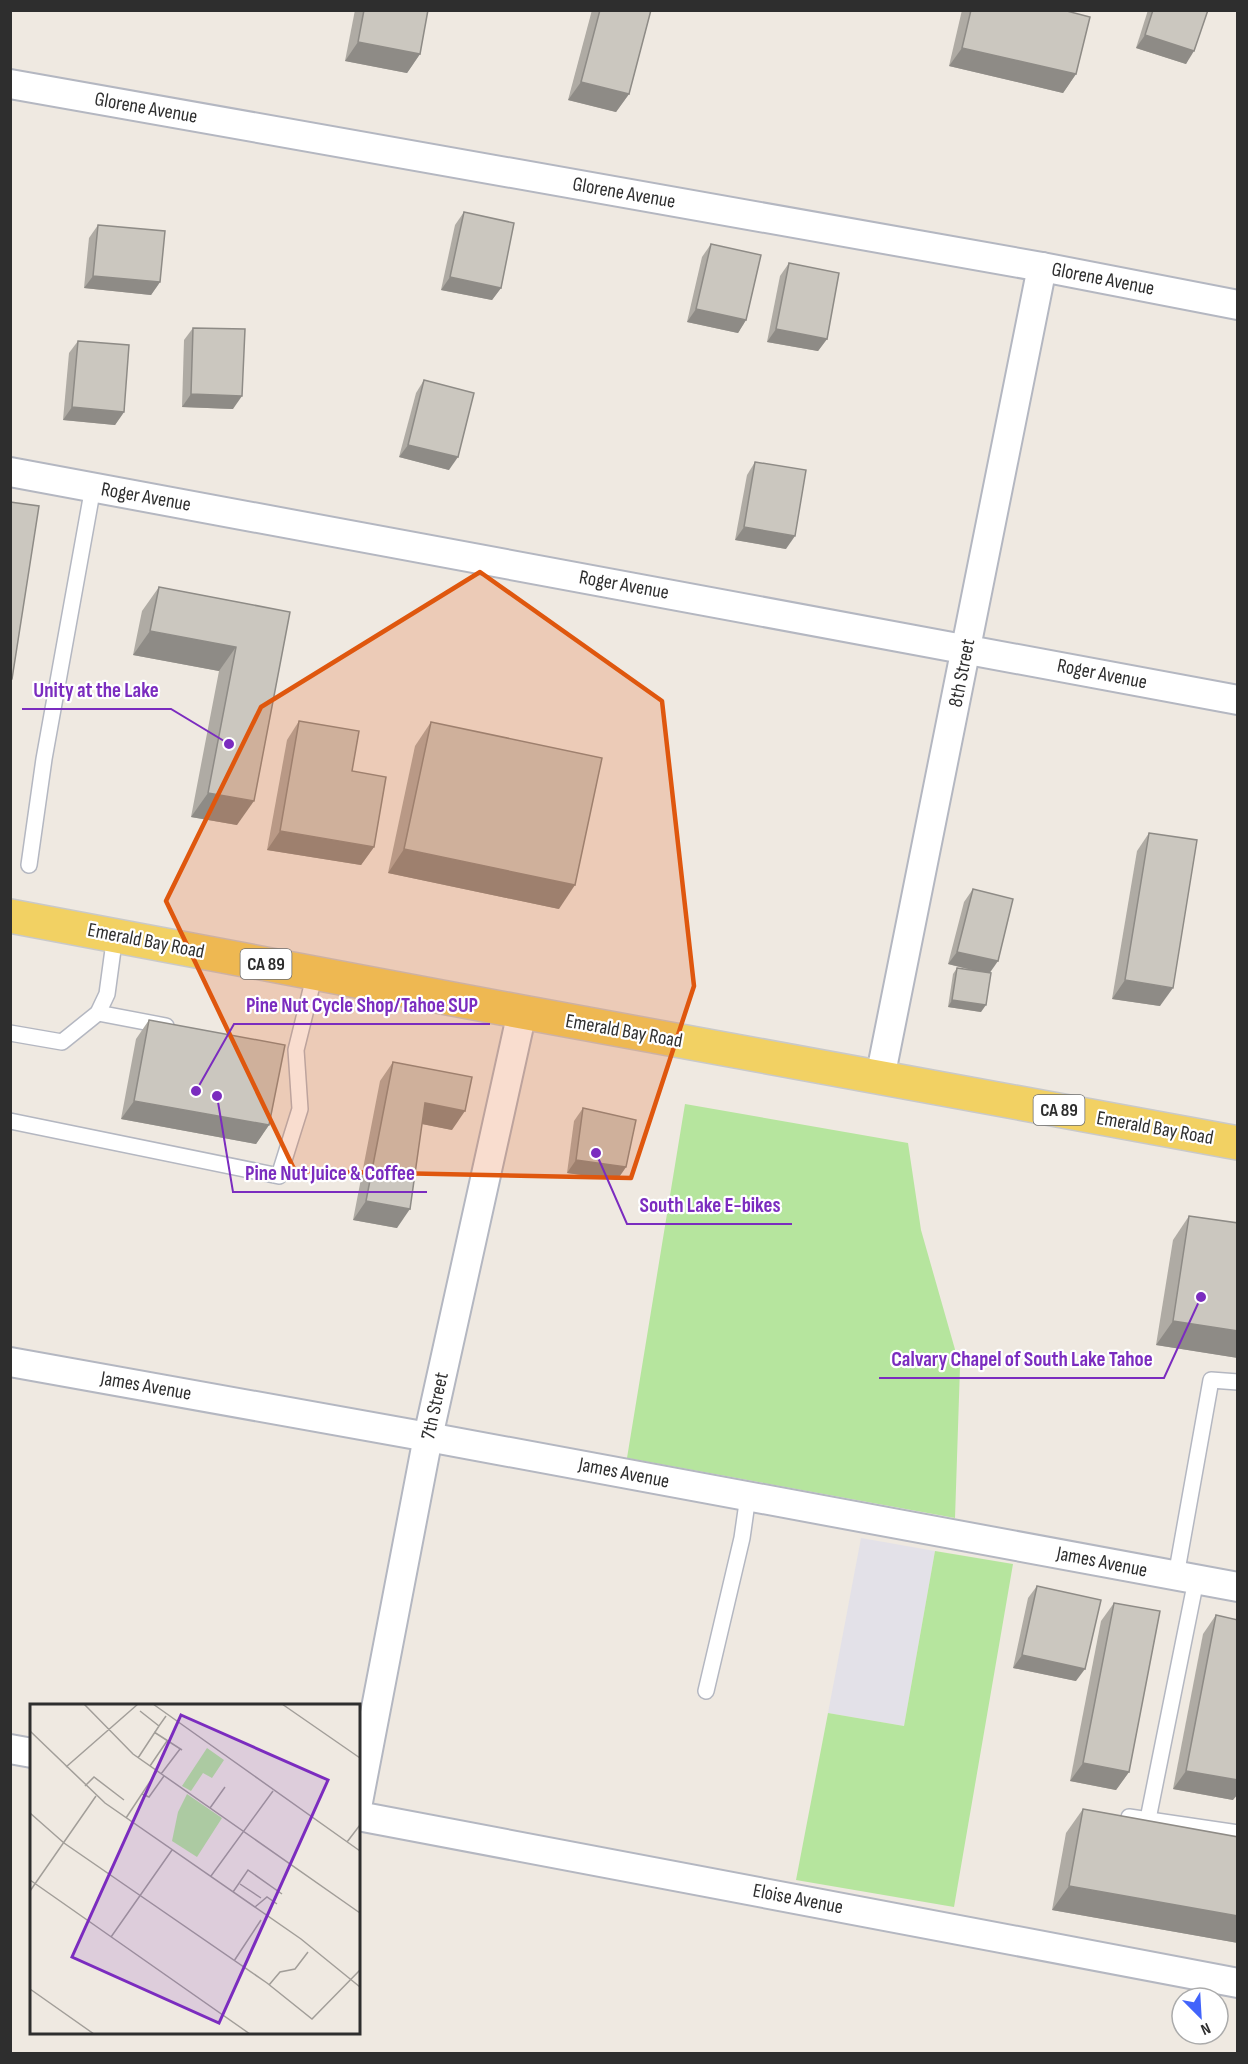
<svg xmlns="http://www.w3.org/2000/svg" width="1248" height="2064" viewBox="0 0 1248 2064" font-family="'Sofia Sans Condensed',sans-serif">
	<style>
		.industrial { fill: #e3e1e8 }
		.green { fill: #b6e59e }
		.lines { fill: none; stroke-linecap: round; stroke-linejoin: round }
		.lane-casing { stroke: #b4b7c1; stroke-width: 18 }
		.street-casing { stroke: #b4b7c1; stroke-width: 32 }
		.primary-casing { stroke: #c9c9c9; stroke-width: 36 }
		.lane { stroke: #fff; stroke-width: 15 }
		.street { stroke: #fff; stroke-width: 28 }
		.primary { stroke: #f2d163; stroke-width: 33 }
		.wall { fill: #afaba4 }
		.shaded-wall { fill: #8e8b86 }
		.building { fill: #cbc7bf; stroke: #8e8b86; stroke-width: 1.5 }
		.marked { fill: #df570e; fill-opacity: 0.2; stroke: #df570e; stroke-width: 4.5; stroke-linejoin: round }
		.labels { text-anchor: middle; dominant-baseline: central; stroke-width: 4.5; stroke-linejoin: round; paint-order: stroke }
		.shield { fill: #fff; stroke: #6d6d6d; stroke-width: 1.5 }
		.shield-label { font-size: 18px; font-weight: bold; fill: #2e2e2e }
		.street-label { font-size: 20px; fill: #2e2e2e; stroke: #fff }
		.inset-road { fill: none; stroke: #a29e99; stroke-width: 1.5 }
		.view { fill: #7b2cbf; fill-opacity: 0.15; stroke: #7b2cbf; stroke-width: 3 }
		.inset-edge { fill: none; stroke: #2e2e2e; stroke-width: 3 }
		.leader { fill: none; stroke: #7b2cbf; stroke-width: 2 }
		.callout-dot { fill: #7b2cbf; stroke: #fff; stroke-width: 2 }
		.callout-label { font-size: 21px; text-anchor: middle; font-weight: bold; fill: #7b2cbf; stroke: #fff; stroke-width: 4.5; stroke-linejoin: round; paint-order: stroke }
	</style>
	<rect width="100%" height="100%" fill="#efe9e1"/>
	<path class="industrial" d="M861,1538L935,1551L904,1726L828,1713Z"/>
	<g class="green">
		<path d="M685,1104L908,1143L921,1230L960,1367L955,1518L627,1458Z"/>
		<path d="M935,1551L1013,1564L954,1907L796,1880L828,1713L904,1726Z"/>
	</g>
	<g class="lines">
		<g class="lane-casing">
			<g id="lane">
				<path d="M29,865L44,759L93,487"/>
				<path d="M98,1013L166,1026"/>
				<path d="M10,1033L62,1042L98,1013L107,994L115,935"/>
				<path d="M10,1121L279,1176L300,1109L296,1050L315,973"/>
				<path d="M1176,1576L1211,1380L1238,1382"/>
				<path d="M706,1691L742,1538L748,1496"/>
				<path d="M1129,1817L1238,1833"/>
				<path d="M1148,1819L1196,1580"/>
			</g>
		</g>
		<g class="street-casing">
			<g id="street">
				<path d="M10,84L1042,267L1238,305"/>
				<path d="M10,472L1238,700"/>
				<path d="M880,1078L1042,267"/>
				<path d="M10,1362L428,1437L1238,1587"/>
				<path d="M10,1749L32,1753"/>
				<path d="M358,1802L428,1437L522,1012"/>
				<path d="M358,1816L1238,1983"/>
			</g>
		</g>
		<g class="primary-casing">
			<path id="primary" d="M10,916L522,1012L1238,1143"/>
		</g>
		<use href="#lane" class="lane"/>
		<use href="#street" class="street"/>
		<use href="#primary" class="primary"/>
	</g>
	<g class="wall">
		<path d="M355,10H428L420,54L407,73L345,61Z"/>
		<path d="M592,10H651L629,94L616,112L568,100Z"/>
		<path d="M962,10H1063L1076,74L1063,93L949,66Z"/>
		<path d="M1148,10H1208L1186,64L1136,48Z"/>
		<path d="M464,212L501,288L492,300L441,290L455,225Z"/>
		<path d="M98,225L160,282L151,295L84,288L89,238Z"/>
		<path d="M711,244L746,320L738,333L687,322L702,257Z"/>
		<path d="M789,263L827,339L818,351L767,342L780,276Z"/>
		<path d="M193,328L233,409L182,407L184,340Z"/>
		<path d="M78,341L124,412L115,425L63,420L69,353Z"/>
		<path d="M424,380L449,470L399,457L416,393Z"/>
		<path d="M755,462L786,549L735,540L747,475Z"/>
		<path d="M159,587L290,612L237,825L191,817L219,671L133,655L142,611Z"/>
		<path d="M299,721L352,771L374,847L361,865L267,850L287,740Z"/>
		<path d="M431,722L559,909L388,873L415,746Z"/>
		<path d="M1149,833L1160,1006L1112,999L1137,851Z"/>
		<path d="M973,889L990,973L981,1012L948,1007L953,974L957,968L971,970L948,964L964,902Z"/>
		<path d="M149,1020L269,1125L256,1144L121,1119L136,1039Z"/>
		<path d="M393,1062L452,1130L422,1124L397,1228L353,1220L380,1081Z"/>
		<path d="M583,1108L626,1167L617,1180L567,1173L574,1121Z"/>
		<path d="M1189,1216L1238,1223V1358L1156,1345L1173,1240Z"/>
		<path d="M1037,1586L1076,1681L1013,1668L1028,1598Z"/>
		<path d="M1114,1603L1129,1772L1116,1790L1070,1781L1101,1621Z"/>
		<path d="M1216,1615L1233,1800L1173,1789L1203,1634Z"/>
		<path d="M1083,1809L1238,1837V1943L1052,1910L1066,1833Z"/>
	</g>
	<g class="shaded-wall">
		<path d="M1145,35L1194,51L1186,64L1136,48Z"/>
		<path d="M358,42L420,54L407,73L345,61Z"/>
		<path d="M962,48L1076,74L1063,93L949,66Z"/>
		<path d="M581,82L629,94L616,112L568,100Z"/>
		<path d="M93,276L160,282L151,295L84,288Z"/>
		<path d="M450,277L501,288L492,300L441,290Z"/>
		<path d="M696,309L746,320L738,333L687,322Z"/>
		<path d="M776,329L827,339L818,351L767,342Z"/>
		<path d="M191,394L242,396L233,409L182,407Z"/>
		<path d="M72,407L124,412L115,425L63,420Z"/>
		<path d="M408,445L458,457L449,470L399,457Z"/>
		<path d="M744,527L795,536L786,549L735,540Z"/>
		<path d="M150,631L236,647L219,671L133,655Z"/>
		<path d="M208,793L254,801L237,825L191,817Z"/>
		<path d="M280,831L374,847L361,865L267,850Z"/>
		<path d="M404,849L575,885L559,909L388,873Z"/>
		<path d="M957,952L998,961L989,974L948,964Z"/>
		<path d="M1125,980L1173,988L1160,1006L1112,999Z"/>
		<path d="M952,1000L986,1005L981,1012L948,1007Z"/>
		<path d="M134,1101L269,1125L256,1144L121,1119Z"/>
		<path d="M425,1103L465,1111L452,1130L412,1122Z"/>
		<path d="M576,1160L626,1167L617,1180L567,1173Z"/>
		<path d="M366,1201L410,1209L397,1228L353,1220Z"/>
		<path d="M1173,1321L1238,1331V1358L1156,1345Z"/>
		<path d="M1022,1655L1085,1669L1076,1681L1013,1668Z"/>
		<path d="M1083,1763L1129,1772L1116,1790L1070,1781Z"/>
		<path d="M1186,1771L1238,1780V1794L1233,1800L1173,1789Z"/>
		<path d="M1069,1886L1238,1916V1943L1052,1910Z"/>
	</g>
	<g class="building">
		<path d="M364,10H428L420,54L358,42Z"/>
		<path d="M600,10H651L629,94L581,82Z"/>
		<path d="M971,10H1063L1090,17L1076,74L962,48Z"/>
		<path d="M1153,10H1208L1194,51L1145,35Z"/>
		<path d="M464,212L514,223L501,288L450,277Z"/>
		<path d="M98,225L165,231L160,282L93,276Z"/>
		<path d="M711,244L761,255L746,320L696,309Z"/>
		<path d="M789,263L839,273L827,339L776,329Z"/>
		<path d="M193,328L245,329L242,396L191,394Z"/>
		<path d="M78,341L129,345L124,412L72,407Z"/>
		<path d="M424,380L474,393L458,457L408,445Z"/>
		<path d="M755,462L806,470L795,536L744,527Z"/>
		<path d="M10,502L39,506L12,679H10Z"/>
		<path d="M159,587L290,612L254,801L208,793L236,647L150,631Z"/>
		<path d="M299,721L359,731L352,771L386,777L374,847L280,831Z"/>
		<path d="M431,722L602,758L575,885L404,849Z"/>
		<path d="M1149,833L1197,840L1173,988L1125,980Z"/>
		<path d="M973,889L1013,899L998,961L957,952Z"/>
		<path d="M957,968L991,973L986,1005L952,1000Z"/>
		<path d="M149,1020L285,1045L269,1125L134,1101Z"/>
		<path d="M393,1062L472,1077L465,1111L425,1103L410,1209L366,1201Z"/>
		<path d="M583,1108L636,1120L626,1167L576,1160Z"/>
		<path d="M1189,1216L1238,1223V1331L1173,1321Z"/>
		<path d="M1037,1586L1101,1600L1085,1669L1022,1655Z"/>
		<path d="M1114,1603L1160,1611L1129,1772L1083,1763Z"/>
		<path d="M1216,1615L1238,1620V1780L1186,1771Z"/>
		<path d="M1083,1809L1238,1837V1916L1069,1886Z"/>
	</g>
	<path class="marked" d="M480,572L662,701L694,986L631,1178L295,1171L166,901L261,707Z"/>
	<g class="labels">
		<g class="shield">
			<rect x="240.5" y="949" width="51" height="30" rx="4.5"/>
			<rect x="1033.5" y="1095" width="51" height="30" rx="4.5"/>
		</g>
		<g class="shield-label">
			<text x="266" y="964">CA 89</text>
			<text x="1059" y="1110">CA 89</text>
		</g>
		<g class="street-label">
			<text transform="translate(146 108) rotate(10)">Glorene Avenue</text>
			<text transform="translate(624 193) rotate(10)">Glorene Avenue</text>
			<text transform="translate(1103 279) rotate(11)">Glorene Avenue</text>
			<text transform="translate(146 497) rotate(10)">Roger Avenue</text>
			<text transform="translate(624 585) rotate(10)">Roger Avenue</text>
			<text transform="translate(962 673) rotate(-79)">8th Street</text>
			<text transform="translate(1102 674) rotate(11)">Roger Avenue</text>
			<text transform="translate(146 941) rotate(11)">Emerald Bay Road</text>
			<text transform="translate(624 1031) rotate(10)">Emerald Bay Road</text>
			<text transform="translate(1155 1128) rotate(10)">Emerald Bay Road</text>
			<text transform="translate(146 1386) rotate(10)">James Avenue</text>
			<text transform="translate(435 1406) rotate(-78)">7th Street</text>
			<text transform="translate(624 1473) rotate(11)">James Avenue</text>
			<text transform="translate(1102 1562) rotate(11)">James Avenue</text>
			<text transform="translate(798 1899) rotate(11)">Eloise Avenue</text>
		</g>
	</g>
	<g transform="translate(30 1704)">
		<rect width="330" height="330" fill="#efe9e1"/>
		<path d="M177,44L194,56L182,74L173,69L161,87L152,82ZM157,90L192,114L167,153L142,137L148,108Z" fill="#b6e59e"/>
		<path class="inset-road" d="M54,0L103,50L330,209M123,0L330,147M252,0L330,54M110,7L129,22L136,12M0,27L75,99L271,235L330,283M124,28L152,46M108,54L129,22M120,62L137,37M36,63L108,0M131,70L150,45M55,82L64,73L94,96M112,90L119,93L134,72M180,104L195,83M0,109L34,139L237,279L282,315L330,266M96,114L127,67M317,138L330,121M181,172L243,87M0,176L220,330M210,180L231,194M0,187L66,92M203,188L218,166L252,190M225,203L237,193L247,200M81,233L142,146M204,257L231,216M239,281L250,268L265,265L278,248M0,285L64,330"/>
		<path class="view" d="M151,11L298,76L189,319L42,253Z"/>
		<rect width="330" height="330" class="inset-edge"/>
	</g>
	<path class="leader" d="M229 744L171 709H22M196 1091L234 1024H490M217 1096L233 1192H427M596 1153L627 1224H792M1201 1297L1164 1378H879"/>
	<g class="callout-dot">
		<circle cx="229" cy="744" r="6"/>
		<circle cx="196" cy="1091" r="6"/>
		<circle cx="217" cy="1096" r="6"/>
		<circle cx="596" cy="1153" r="6"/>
		<circle cx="1201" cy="1297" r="6"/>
	</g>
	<g class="callout-label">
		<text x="96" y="697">Unity at the Lake</text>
		<text x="362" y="1012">Pine Nut Cycle Shop/Tahoe SUP</text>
		<text x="330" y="1180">Pine Nut Juice &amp; Coffee</text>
		<text x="710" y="1212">South Lake E-bikes</text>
		<text x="1022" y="1366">Calvary Chapel of South Lake Tahoe</text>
	</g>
	<rect width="1248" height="2064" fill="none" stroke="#2e2e2e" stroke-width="24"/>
	<g transform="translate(1200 2016) rotate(156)"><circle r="28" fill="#ffffff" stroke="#ababab" stroke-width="1.5"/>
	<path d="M0-4.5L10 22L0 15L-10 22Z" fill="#4264fb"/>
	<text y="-9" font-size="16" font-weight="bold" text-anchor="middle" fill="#2e2e2e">N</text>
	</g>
</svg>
